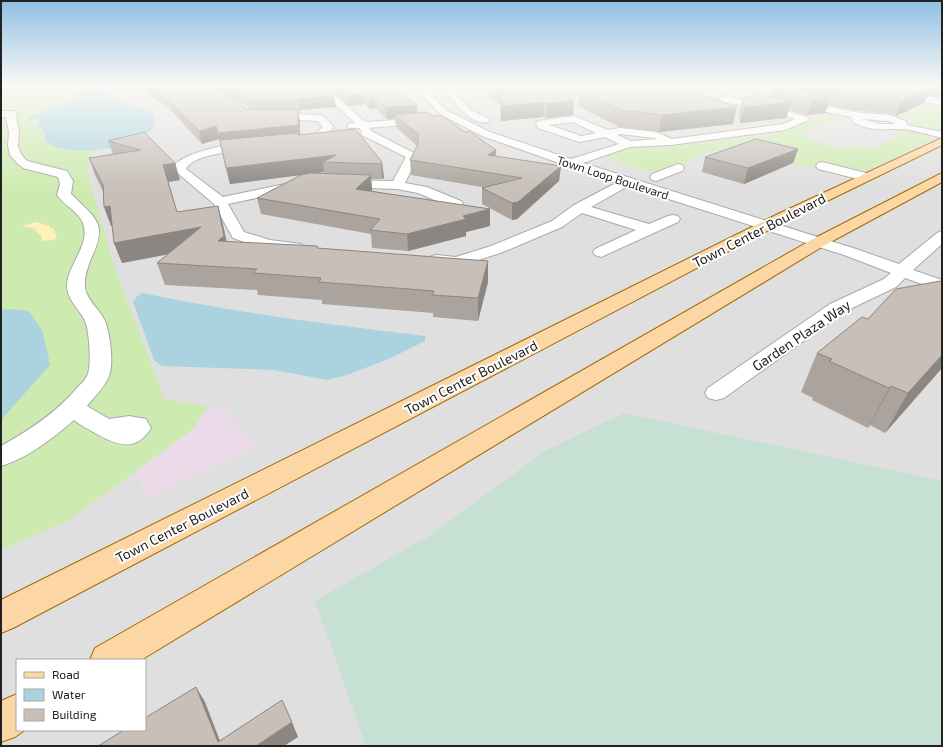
<svg xmlns="http://www.w3.org/2000/svg" width="943" height="747" viewBox="0 0 943 747" font-family="'Exo 2',sans-serif">
	<style>
		.residential { fill: #e0dfdf; fill-rule: evenodd }
		.industrial { fill: #ebdbe8 }
		.grass { fill: #cdebb0 }
		.wetland { fill: #c6e0d4 }
		.sand { fill: #fff1ba }
		.water { fill: #aad3df }
		.lines { fill: none; stroke-linecap: round; stroke-linejoin: round }
		.minor-casing { stroke: #a9a9a9; stroke-width: 2 }
		.major-casing { stroke: #a06b00; stroke-width: 2 }
		.minor { fill: #fff; fill-rule: evenodd }
		.major { fill: #fcd6a4; fill-rule: evenodd }
		.wall { fill: #aba49e; fill-rule: evenodd }
		.shaded-wall { fill: #8b8681 }
		.building { fill: #c7bfb8; stroke: #8b8681 }
		.labels { text-anchor: middle; dominant-baseline: central; stroke-width: 4; stroke-linejoin: round; paint-order: stroke }
		.far-street-label { font-size: 12px; fill: #222; stroke: #fff }
		.street-label { font-size: 14px; fill: #222; stroke: #fff }
	</style>
	<rect width="100%" height="100%" fill="#f2efe9"/>
	<path class="residential" d="M1,85H942V746H1ZM17,660H145V730H17Z"/>
	<path class="industrial" d="M224,405L256,447L147,499L124,446Z"/>
	<g class="grass">
		<path d="M1,85H122L99,90H107L111,92L110,97C124,106 138,104 153,115L155,123L150,132L114,147L93,151L87,171L114,266L164,399L208,407L193,429L68,521L1,550Z"/>
		<path d="M779,85H831L942,103V131L913,127V122L903,118L848,116L827,122L801,132L809,140L841,148L860,146L872,148L903,134L894,131C906,129 917,131 930,135L931,138L929,141L868,170L851,171L826,165L805,167L728,146L666,169L655,171L643,170L612,160L607,156C614,145 648,143 659,148L780,134L774,131L788,129L819,119L778,106L749,100L755,97L708,88C722,88 734,94 748,93C758,92 769,88 779,85Z"/>
	</g>
	<path class="wetland" d="M624,413L942,481V746H366L315,601L429,536L545,451Z"/>
	<path class="sand" d="M36,222L50,226V227L54,229L57,238L52,240L43,241L41,239V235L36,232V229L22,226Z"/>
	<g class="water">
		<path d="M580,85H653L580,100L570,95L567,89Z"/>
		<path d="M107,90L111,92L110,97C124,106 138,104 153,115L155,123C153,126 151,131 148,133C131,149 78,155 55,147C52,145 48,143 45,141V132L37,126L41,119L28,120L27,118L72,102L75,95H69L72,93Z"/>
		<path d="M143,293C236,313 330,324 425,336V341L391,358L347,375L327,380L274,370L162,366L154,360L133,302L136,297Z"/>
		<path d="M10,309L29,311L43,332L50,365L1,420V310Z"/>
	</g>
	<g class="lines">
		<g class="minor-casing">
			<g id="minor">
				<path d="M315,85H324L365,122L428,118L430,120L428,122L425,123L369,128L371,131L416,154L418,156L405,183L427,187L461,201L463,204L461,207L456,208L451,207L418,193L397,189L338,187L337,184L338,181L343,180L393,181L406,157L362,135L360,128H348L347,126L348,124L355,123Z"/>
				<path d="M426,85H434L432,96L446,110L490,132L571,159L619,144L605,137L580,142L576,141L538,128L536,123L538,121L574,116L608,130L620,128L656,132L672,139L783,124L795,119L771,111L721,101L720,99L721,97L724,96L773,106L807,117L809,119L807,121L785,130L671,145L630,147L583,163L856,249L899,264L937,233L942,231V244L913,270L942,280V291L905,278L896,287L844,312L724,398L716,400L708,398L705,393L708,388L830,304L884,279L891,273L844,255L628,186L591,207L649,224L668,216L673,215L678,216L680,219L678,222L601,257L595,255L593,252L595,249L636,230L582,213L562,227L503,252L457,267L431,264L429,260L431,256L437,255L456,257L491,246L552,221L574,205L616,183L482,136L440,114L424,97ZM573,122L596,133L581,136L549,125ZM620,134L654,138L657,139L631,141L617,135Z"/>
				<path d="M448,85H456L455,92L470,110L488,118L490,120L488,122C472,126 455,104 447,92Z"/>
				<path d="M835,85H855L942,99V105L839,87Z"/>
				<path d="M697,86H700L704,88L685,96L696,101L695,103C688,105 679,101 674,95L675,93Z"/>
				<path d="M800,101L861,113L890,115L906,121L907,125L942,132V138C930,135 911,129 899,129C881,129 869,131 853,122L851,117L797,106L796,104L797,102ZM862,119L888,121L896,124H879Z"/>
				<path d="M1,111H13L18,114L16,117L19,132L18,146L21,154L26,160L31,162L67,171L73,181L71,194C98,220 108,224 90,261C87,270 84,278 85,288C87,300 98,308 104,319C110,330 114,365 109,376C105,387 94,397 87,406L109,419L129,416L146,419L151,428C136,453 116,445 95,433C88,429 80,425 74,420C53,438 28,458 1,466V446C30,430 57,412 78,387C81,384 85,380 87,376C92,367 89,337 87,327C84,312 68,303 67,287C66,265 93,244 82,221C77,211 64,205 57,195L60,184L58,177L23,168L18,164L10,155L8,146L9,132L6,117H1Z"/>
				<path d="M270,113L320,115L323,116L334,127L322,139L297,146L293,145L292,143L293,141L314,135L323,127L317,121L267,118L265,116Z"/>
				<path d="M250,143L255,146L254,148C237,152 194,153 186,169L223,197L299,181L304,182L305,185L304,188L228,204L244,232L270,240L301,244L303,247L301,250C278,256 254,245 233,238L214,204L174,170L176,163C197,149 224,145 250,143Z"/>
				<path d="M822,162L870,174L872,177L870,180L866,181L818,169L816,166L818,163Z"/>
				<path d="M678,164L682,165L684,168L682,171L656,181L652,180L650,177L652,174Z"/>
			</g>
		</g>
		<g class="major-casing">
			<g id="major">
				<path d="M942,138V145L788,220L13,628L1,633V600L778,214Z"/>
				<path d="M942,173V182L825,245L141,660H90L95,648L813,239Z"/>
				<path d="M17,694V730H25L15,737L1,742V701Z"/>
			</g>
		</g>
		<use href="#minor" class="minor"/>
		<use href="#major" class="major"/>
	</g>
	<g class="wall">
		<path d="M134,85H208L246,109H251L246,105L208,85H323L336,107L300,110V112H298L300,122V134L382,162L384,178L382,179H371L372,190L371,191L490,209V226L466,232V236L408,251L372,248L371,234L261,214L257,198L302,175L230,184L219,139L202,144L168,107ZM324,172L325,174L313,173Z"/>
		<path d="M326,85H392L418,113L433,116L465,132L496,150L495,156L561,166L559,181L517,219L512,220L482,204V187L411,175L410,160L417,146L396,127L395,118L387,119L375,108L369,109L365,104L349,106Z"/>
		<path d="M490,85H560L573,115L546,118L543,117L501,121L500,109V104L489,98Z"/>
		<path d="M787,85H942V96L939,97L928,95L924,103L896,116L890,114L854,110L828,105L825,113L807,115L789,110L786,118L740,123L739,113L743,98L771,97L773,89Z"/>
		<path d="M686,87V89L733,124L659,132L619,127L578,106L579,91Z"/>
		<path d="M144,132L175,163L180,180L168,182L177,212L218,206L223,225L227,242L488,261V282L478,321L433,317V313L322,304V300L258,295L257,290L165,285L157,263L168,254L122,263L114,243L112,225L111,226L103,191L95,175L89,158L113,154L108,141Z"/>
		<path d="M798,149L793,163L744,184L702,172L705,157Z"/>
		<path d="M817,353L942,368L885,433L870,425L868,428L812,400L813,398L801,392Z"/>
	</g>
	<g class="shaded-wall">
		<path d="M805,85L801,97L799,90L801,86Z"/>
		<path d="M930,88L924,103L896,116L902,100Z"/>
		<path d="M942,90V96L939,97Z"/>
		<path d="M363,94L365,104L349,106L348,95Z"/>
		<path d="M334,96L336,107L300,110V112L298,99Z"/>
		<path d="M374,97L375,108L369,109L368,98Z"/>
		<path d="M831,98L825,113L807,115L812,100Z"/>
		<path d="M574,100L573,115L546,118L547,104Z"/>
		<path d="M544,102L543,117L501,121L502,106Z"/>
		<path d="M791,102L786,118L740,123L745,107Z"/>
		<path d="M417,105L418,116L395,115V118L387,119L386,107Z"/>
		<path d="M737,107L733,124L659,132L662,115Z"/>
		<path d="M298,110L300,122V137L221,146L219,139L202,144L199,131L216,126Z"/>
		<path d="M798,149L793,163L744,184L748,168Z"/>
		<path d="M496,150L495,164L488,155Z"/>
		<path d="M336,155L323,162L324,172L230,184L226,168Z"/>
		<path d="M382,162L384,178L382,179L381,164Z"/>
		<path d="M175,163L180,180L168,182L182,231L201,227L207,247L122,263L114,243L177,212L163,165Z"/>
		<path d="M561,166L559,181L517,219L512,220V203Z"/>
		<path d="M371,175L372,190L358,204L356,189Z"/>
		<path d="M110,206L117,225L111,226L104,207Z"/>
		<path d="M218,206L223,225L229,256L218,241Z"/>
		<path d="M490,209V226L466,232V236L408,251L407,234L463,216Z"/>
		<path d="M488,261V282L478,321V298Z"/>
		<path d="M942,355V368L885,433L908,393Z"/>
		<path d="M891,386L870,425L868,428L889,388Z"/>
		<path d="M196,687L205,702L222,746L218,742Z"/>
		<path d="M292,722L298,737L284,746H256Z"/>
	</g>
	<g class="building">
		<path d="M147,85H208L236,100L246,109L298,110V125L218,133L216,126L199,131L165,96Z"/>
		<path d="M226,85H323L334,96L298,99V101H252L243,94Z"/>
		<path d="M336,85H392L417,105L386,107L374,97L368,98L363,94L348,95Z"/>
		<path d="M491,85H560L574,100L547,104L544,102L502,106L500,95L506,94Z"/>
		<path d="M647,85H682L686,87L684,89L737,107L662,115L621,110L579,91Z"/>
		<path d="M787,85H803L801,86L799,90L801,92L831,98L812,100L773,89Z"/>
		<path d="M807,85H910L930,88L902,100L896,98L860,95Z"/>
		<path d="M916,85H942V89Z"/>
		<path d="M758,94L791,102L745,107L743,98Z"/>
		<path d="M427,112L433,116L441,115L465,132L469,131L496,150L488,155L561,166L518,202L512,203L482,188L522,178L410,160L419,142L417,140L419,135L395,115Z"/>
		<path d="M355,129L382,162L381,164L323,162L336,155L226,168L220,140L298,133V135Z"/>
		<path d="M144,132L175,163L163,165L177,212L218,206L224,236L218,241L317,246V248L488,261L478,298L432,295L434,291L319,282L321,278L253,273L257,269L157,263L201,227L114,243L110,206L104,207L103,185L89,158L141,150L108,141Z"/>
		<path d="M756,139L798,149L748,168L705,157Z"/>
		<path d="M310,173L371,175L356,189L490,209L463,216L466,219L407,234L370,230L380,219L257,198L301,175Z"/>
		<path d="M940,281L942,282V355L908,393L891,386L889,388L829,361L832,359L817,353L862,317L868,319L896,289Z"/>
		<path d="M196,687L218,742L282,700L292,722L256,746H98L124,730H145V718Z"/>
	</g>
	<linearGradient id="sky" x2="0" y2="1"><stop stop-color="#8fc0e4"/><stop offset="0.45" stop-color="#f9f8f5"/><stop offset="1" stop-color="#f9f8f5" stop-opacity="0"/></linearGradient>
	<rect width="943" height="190" fill="url(#sky)"/>
	<g class="labels">
		<g class="far-street-label">
			<text transform="translate(613 177) rotate(18)">Town Loop Boulevard</text>
		</g>
		<g class="street-label">
			<text transform="translate(759 230) rotate(-27)">Town Center Boulevard</text>
			<text transform="translate(801 335) rotate(-34)">Garden Plaza Way</text>
			<text transform="translate(471 377) rotate(-27)">Town Center Boulevard</text>
			<text transform="translate(182 525) rotate(-27)">Town Center Boulevard</text>
		</g>
	</g>
	<rect width="943" height="747" fill="none" stroke="#222222" stroke-width="4"/>
	<rect x="16" y="659" width="130" height="72" fill="#ffffff" stroke="#a7a7a7"/>
	<rect x="24" y="672" width="20" height="6" fill="#fcd6a4" stroke="#a7a7a7"/>
	<text x="52" y="679" font-size="12" fill="#222222">Road</text>
	<rect x="24" y="689" width="20" height="12" fill="#aad3df" stroke="#a7a7a7"/>
	<text x="52" y="699" font-size="12" fill="#222222">Water</text>
	<rect x="24" y="709" width="20" height="12" fill="#c7bfb8" stroke="#a7a7a7"/>
	<text x="52" y="719" font-size="12" fill="#222222">Building</text>
</svg>
